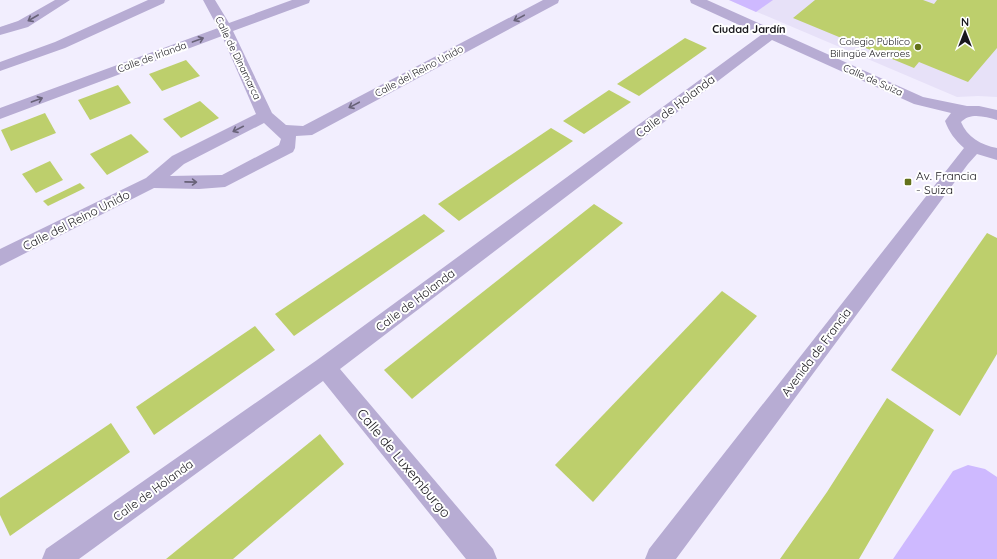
<svg xmlns="http://www.w3.org/2000/svg" width="997" height="559" viewBox="0 0 997 559" font-family="Quicksand,sans-serif">
	<style>
		.built { fill: #e7e1f8 }
		.green { fill: #ceb9ff }
		.building { fill: #bdcf6c }
		.lines { fill: none; stroke-linecap: round; stroke-linejoin: round }
		.street { fill: #b7acd3; fill-rule: evenodd }
		.oneway { stroke: #686278 }
		.poi-dot { fill: #63711b; stroke: #fff; stroke-width: 1.5 }
		.labels { text-anchor: middle; dominant-baseline: central; stroke-width: 4; stroke-linejoin: round; paint-order: stroke }
		.far-poi-label { font-size: 10px; fill: #18171c; stroke: #fff; text-anchor: end }
		.far-street-label { font-size: 10px; fill: #18171c; stroke: #fff }
		.far-neighbourhood-label { font-size: 11px; font-weight: bold; fill: #18171c; stroke: #fff }
		.street-label { font-size: 12px; fill: #18171c; stroke: #fff }
		.poi-label { font-size: 12px; fill: #18171c; stroke: #fff; text-anchor: start }
		.near-street-label { font-size: 14px; fill: #18171c; stroke: #fff }
	</style>
	<rect width="100%" height="100%" fill="#f2eefe"/>
	<path class="built" d="M729,0H997V97L978,96L957,97Z"/>
	<g class="green">
		<path d="M729,0H773L756,12Z"/>
		<path d="M968,465L985,469L997,477V559H893L953,471Z"/>
	</g>
	<g class="building">
		<path d="M815,0H923L934,4L937,0H997V48L968,82L919,62L914,68L793,18Z"/>
		<path d="M685,38L707,48L639,96L617,84Z"/>
		<path d="M186,60L200,76L162,91L149,74Z"/>
		<path d="M118,85L131,103L90,120L78,100Z"/>
		<path d="M609,90L631,102L584,134L563,121Z"/>
		<path d="M200,101L219,118L181,138L163,119Z"/>
		<path d="M45,113L56,133L11,151L1,130Z"/>
		<path d="M551,128L573,141L459,221L438,204Z"/>
		<path d="M131,134L149,152L107,175L90,154Z"/>
		<path d="M50,161L63,180L36,193L22,174Z"/>
		<path d="M80,183L85,188L48,206L43,201Z"/>
		<path d="M594,204L623,223L412,399L384,370Z"/>
		<path d="M424,214L445,231L294,336L275,314Z"/>
		<path d="M987,233L997,238V354L960,416L891,370Z"/>
		<path d="M722,291L757,316L593,502L555,465Z"/>
		<path d="M255,326L275,350L154,435L136,407Z"/>
		<path d="M887,398L934,430L859,559H780L827,492Z"/>
		<path d="M111,423L130,452L10,536L0,515V498Z"/>
		<path d="M320,434L344,464L233,559H166Z"/>
	</g>
	<g class="lines">
		<g class="street">
			<path d="M55,0H70L28,27L0,35V27L18,21Z"/>
			<path d="M148,0H165L164,3L65,48L0,71V62L55,42Z"/>
			<path d="M203,0H215L229,23L292,0H310L309,3L233,31L272,113L286,125L303,126L543,0H559L558,3L312,135L296,136L295,148L293,152L225,187L199,189L154,188L0,266V249L146,178L172,156L256,114L222,36L0,119V108L218,28ZM264,123L281,139L279,145L222,175L170,176L184,164Z"/>
			<path d="M690,0H707L923,97L967,106H979L997,110V120C985,117 971,112 961,122C967,137 981,145 997,148V160L977,154L968,164L676,559H645L649,549L964,148C955,140 949,132 945,121L951,113L914,104L772,40L340,369L493,549L497,559H466L323,381L79,559H42L46,549L317,360L761,35L691,3Z"/>
		</g>
	</g>
	<defs><path id="oneway-shaft" d="M-6 0H5M1.5-3L5.5 0L1.5 3" fill="none" stroke-width="1.6" stroke-linecap="round" stroke-linejoin="round"/></defs>
	<g class="oneway">
		<use href="#oneway-shaft" transform="translate(33 18) rotate(150)"/>
		<use href="#oneway-shaft" transform="translate(519 18) rotate(152)"/>
		<use href="#oneway-shaft" transform="translate(198 40) rotate(-20)"/>
		<use href="#oneway-shaft" transform="translate(37 100) rotate(-20)"/>
		<use href="#oneway-shaft" transform="translate(354 105) rotate(152)"/>
		<use href="#oneway-shaft" transform="translate(238 129) rotate(153)"/>
		<use href="#oneway-shaft" transform="translate(191 182) rotate(1)"/>
	</g>
	<g class="poi-dot">
		<circle cx="918" cy="47" r="4"/>
		<rect x="904" y="178" width="8" height="8" rx="2"/>
	</g>
	<g class="labels">
		<g class="far-poi-label">
			<text x="910" y="41">Colegio Público<tspan x="910" dy="12">Bilingüe Averroes</tspan></text>
		</g>
		<g class="far-street-label">
			<text transform="translate(152 57) rotate(-20)">Calle de Irlanda</text>
			<text transform="translate(238 58) rotate(64)">Calle de Dinamarca</text>
			<text transform="translate(419 71) rotate(-28)">Calle del Reino Unido</text>
			<text transform="translate(873 80) rotate(24)">Calle de Suiza</text>
		</g>
		<g class="far-neighbourhood-label">
			<text x="749" y="29">Ciudad Jardín</text>
		</g>
		<g class="street-label">
			<text transform="translate(675 106) rotate(-37)">Calle de Holanda</text>
			<text transform="translate(76 220) rotate(-27)">Calle del Reino Unido</text>
			<text transform="translate(415 300) rotate(-37)">Calle de Holanda</text>
			<text transform="translate(816 352) rotate(-53)">Avenida de Francia</text>
			<text transform="translate(153 490) rotate(-36)">Calle de Holanda</text>
		</g>
		<g class="poi-label">
			<text x="916" y="175">Av. Francia<tspan x="916" dy="14">- Suiza</tspan></text>
		</g>
		<g class="near-street-label">
			<text transform="translate(404 463) rotate(50)">Calle de Luxemburgo</text>
		</g>
	</g>
	<g transform="translate(965 32)" stroke="#ffffff" stroke-width="3" paint-order="stroke">
	<path d="M0-3L7 15L0 10L-7 15Z" fill="#18171c"/>
	<text y="-6" font-size="11" font-weight="bold" text-anchor="middle" fill="#18171c">N</text>
	</g>
</svg>
